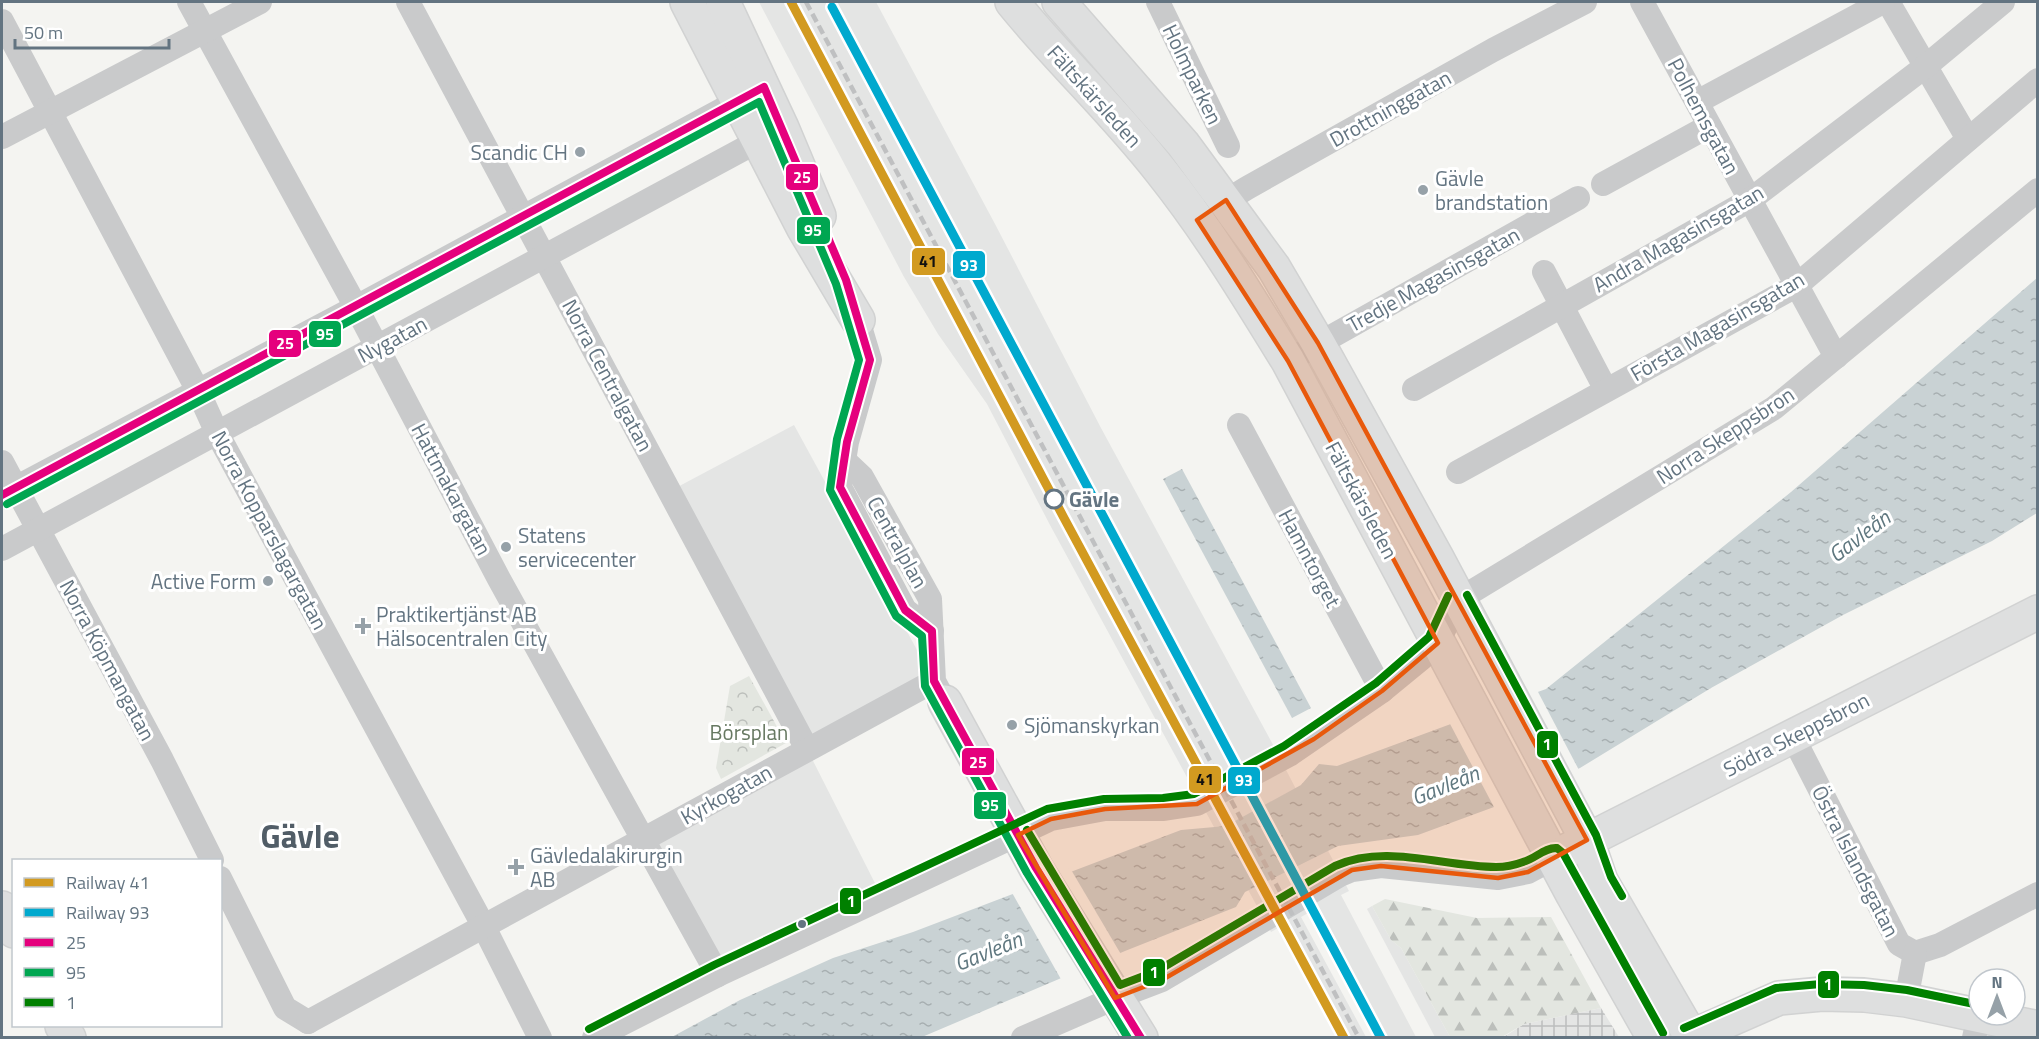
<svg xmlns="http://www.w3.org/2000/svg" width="2039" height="1039" viewBox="0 0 2039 1039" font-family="'Titillium Web',sans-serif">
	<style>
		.built { fill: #e4e5e4 }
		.industrial { fill: url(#industrial-grid) }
		.forest { fill: url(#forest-firs) }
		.park { fill: url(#park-crowns) }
		.water { fill: url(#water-ripples) }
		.pier { fill: #f4f4f1 }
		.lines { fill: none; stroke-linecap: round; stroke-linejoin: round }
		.secondary-casing { stroke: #d1d2d2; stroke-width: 36 }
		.street { stroke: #c9cacb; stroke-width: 24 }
		.secondary { stroke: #dedfdf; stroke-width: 33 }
		.rail { stroke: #bfc0c1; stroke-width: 4.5; stroke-dasharray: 9 4.5; stroke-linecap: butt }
		.bus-1-casing { stroke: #fff; stroke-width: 12 }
		.bus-2-casing { stroke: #fff; stroke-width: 12 }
		.bus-3-casing { stroke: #fff; stroke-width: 12 }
		.bus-1 { stroke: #e5007d; stroke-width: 8 }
		.bus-2 { stroke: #00a651; stroke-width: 8 }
		.bus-3 { stroke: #008000; stroke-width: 8 }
		.rail-1-casing { stroke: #fff; stroke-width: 14 }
		.rail-2-casing { stroke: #fff; stroke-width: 14 }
		.rail-1 { stroke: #d29a20; stroke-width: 9 }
		.rail-2 { stroke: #00a9ce; stroke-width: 9 }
		.marked { fill: #e8590c; fill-opacity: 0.2; stroke: #e8590c; stroke-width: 4.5; stroke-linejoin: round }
		.poi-dot { fill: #96a1a8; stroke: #fff; stroke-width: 2 }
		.stop-dot { fill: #fff; stroke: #637481; stroke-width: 3 }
		.bus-dot { fill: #637481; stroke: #fff; stroke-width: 2 }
		.labels { text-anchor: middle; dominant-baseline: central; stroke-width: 6; stroke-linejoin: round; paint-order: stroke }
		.street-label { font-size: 21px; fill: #637481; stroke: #fff }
		.poi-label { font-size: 21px; fill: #637481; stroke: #fff; text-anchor: start }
		.stop-label { font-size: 21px; font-weight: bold; fill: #637481; stroke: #fff; text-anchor: start }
		.park-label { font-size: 21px; fill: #677962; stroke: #fff }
		.water-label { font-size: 22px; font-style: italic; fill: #5f777f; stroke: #fff }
		.town-label { font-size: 33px; font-weight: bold; fill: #515d67; stroke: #fff }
		.line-badge { stroke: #fff; stroke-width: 2 }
		.badge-label { font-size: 16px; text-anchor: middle; font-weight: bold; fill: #fff }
		.pale-badge-label { font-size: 16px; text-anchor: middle; font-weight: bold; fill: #111 }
	</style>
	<defs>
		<pattern id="industrial-grid" width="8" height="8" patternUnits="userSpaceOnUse" patternTransform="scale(1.5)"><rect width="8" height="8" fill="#e4e5e4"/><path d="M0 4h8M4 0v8" fill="none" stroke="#bcbebe"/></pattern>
		<pattern id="forest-firs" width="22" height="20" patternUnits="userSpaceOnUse" patternTransform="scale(1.5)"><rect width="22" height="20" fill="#e3e6e0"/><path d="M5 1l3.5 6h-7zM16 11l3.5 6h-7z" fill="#bcbfbb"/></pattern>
		<pattern id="park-crowns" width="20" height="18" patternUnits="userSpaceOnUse" patternTransform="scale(1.5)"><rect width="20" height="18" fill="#e3e6e0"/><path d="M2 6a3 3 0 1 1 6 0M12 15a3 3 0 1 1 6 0" fill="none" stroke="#bcbfbb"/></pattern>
		<pattern id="water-ripples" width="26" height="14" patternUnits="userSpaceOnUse" patternTransform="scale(1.5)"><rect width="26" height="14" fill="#c9d2d4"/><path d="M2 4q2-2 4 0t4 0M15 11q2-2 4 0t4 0" fill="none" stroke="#a7afb1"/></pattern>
	</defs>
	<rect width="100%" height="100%" fill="#f4f4f1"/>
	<g class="built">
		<path d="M759,2H876L995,224L1101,428L1271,741L1349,891L1341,895L1416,1037H1386L1317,908L1301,917L1366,1037H1337L1278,928L1271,932L1050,525L987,404L938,334L904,277Z"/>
		<path d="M794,425L934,681L807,749L882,897L718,975L644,840L807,749L670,491Z"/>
		<path d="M1372,906L1391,940L1401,948L1450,1037H1435L1367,909Z"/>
	</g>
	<path class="industrial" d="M1601,1008L1619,1037L1502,1038L1524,1024Z"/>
	<path class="forest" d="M1385,899L1477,918L1551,917L1601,1008L1524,1024L1502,1037H1450L1401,948L1391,940L1372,906Z"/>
	<path class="park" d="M749,676L786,743L721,779L716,768L730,686Z"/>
	<g class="water">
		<path d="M2037,278V513L1992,541L1843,615L1711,688L1580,768L1494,807L1418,835L1338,846L1245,892L1236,907L1125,951L922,1037L670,1038L740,1000L833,958L913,932L1181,830L1226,826L1301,785L1319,764L1337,766L1546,689L1791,492Z"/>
		<path d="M1182,469L1311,708L1292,718L1163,479Z"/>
	</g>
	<g class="pier">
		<path d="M1537,690L1580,772L1495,809L1449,722Z"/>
		<path d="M1070,868L1122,956L1062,981L1011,891Z"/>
	</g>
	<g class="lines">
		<g class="secondary-casing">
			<g id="secondary">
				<path d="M687,2L803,227L858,320"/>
				<path d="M723,2L782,128L819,216"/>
				<path d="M1012,2C1059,60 1114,111 1160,170C1208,230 1248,296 1288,361L1573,895L1654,1038"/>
				<path d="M1059,2L1183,144L1274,268L1318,343L1437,558L1587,840L1601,881L1692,1038"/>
				<path d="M945,702L1036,868L1141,1038"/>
				<path d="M1568,850L2038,612"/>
				<path d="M2,908L14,931"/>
				<path d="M62,1026L69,1038"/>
				<path d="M1688,1038L1779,998L1822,994L1864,995L1906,1000L2038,1028"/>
			</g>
		</g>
		<g class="street">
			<path d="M189,2L356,307L499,579L718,975"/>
			<path d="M408,2L807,749"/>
			<path d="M1158,2L1228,146"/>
			<path d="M1642,2L1836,357"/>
			<path d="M1888,2L1968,139"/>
			<path d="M2,21L198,391L217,433L484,927L540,1038"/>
			<path d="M1697,102L1883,2"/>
			<path d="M2,137L260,2"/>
			<path d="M1603,184L1709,126"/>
			<path d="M1213,209L1247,188L1493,50L1585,2"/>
			<path d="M1544,272L1606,390"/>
			<path d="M858,320L870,360L847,442L840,487L905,610L932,631"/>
			<path d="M1288,361L1578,198"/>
			<path d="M1414,389L1750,200L1926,66L2003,2"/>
			<path d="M1239,425L1382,691"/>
			<path d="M845,461L862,477L930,599L934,681L945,702"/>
			<path d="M2,462L162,760L212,860"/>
			<path d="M1458,472L1796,286L2038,80"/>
			<path d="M2,495L356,307L751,94"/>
			<path d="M2,549L773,133"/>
			<path d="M1793,737L1899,944L1915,953L1940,945L2038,894"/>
			<path d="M220,878L285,1008L308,1022"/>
			<path d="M1906,1000L1915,953"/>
			<path d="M308,1022L923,687"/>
			<path d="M594,1038L718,975L1051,819L1105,809H1164L1197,804L1289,755L1382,691L1421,659L1438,643L1458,600L1774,408L2038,190"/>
			<path d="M1023,1038L1115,998L1162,980L1340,875L1352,870L1381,866L1498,878L1528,872L1554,858"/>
			<path d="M1974,1038L1979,1016"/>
		</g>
		<use href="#secondary" class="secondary"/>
		<path class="rail" d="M806,2C991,347 1172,693 1359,1038"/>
		<g class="bus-1-casing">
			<path id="bus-1" d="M2,495L764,87L846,280L870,360L847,442L840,487L905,610L932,631L934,681L1036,868L1141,1038"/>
		</g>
		<g class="bus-2-casing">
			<path id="bus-2" d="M7,504L759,102L836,284L859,360L837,439L830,490L896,616L922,636L925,686L1027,873L1128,1038"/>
		</g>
		<g class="bus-3-casing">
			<g id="bus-3">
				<path d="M1467,595L1596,835L1611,877L1622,896"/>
				<path d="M1027,830L1120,985L1157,971L1335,866C1386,843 1443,867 1496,867C1504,867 1515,865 1523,862C1535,859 1545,847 1557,848L1563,853L1663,1033"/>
				<path d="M1684,1028L1776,988L1821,984L1864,985L1907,990L1979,1005"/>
				<path d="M589,1029L714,965L1047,809L1104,799L1163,798L1194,794L1284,746L1376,683L1429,637L1448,596"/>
			</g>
		</g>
		<use href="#bus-1" class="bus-1"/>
		<use href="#bus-2" class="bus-2"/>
		<use href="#bus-3" class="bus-3"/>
		<g class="rail-1-casing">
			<path id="rail-1" d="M791,2L1064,518L1344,1038"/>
		</g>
		<g class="rail-2-casing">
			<path id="rail-2" d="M832,7L1381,1038"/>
		</g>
		<use href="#rail-1" class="rail-1"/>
		<use href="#rail-2" class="rail-2"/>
	</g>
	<path class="marked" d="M1226,200L1318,343L1587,840L1528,872L1498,878L1381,866L1352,870L1162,980L1115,998L1018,835L1051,819L1105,809L1197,804L1314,739L1382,691L1438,643L1288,361L1197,220Z"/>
	<g class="poi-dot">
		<circle cx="580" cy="152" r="6"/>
		<circle cx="1423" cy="190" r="6"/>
		<circle cx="506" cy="547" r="6"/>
		<circle cx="268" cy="581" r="6"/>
		<path d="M360 617h6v6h6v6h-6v6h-6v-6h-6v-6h6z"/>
		<circle cx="1012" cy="725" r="6"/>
		<path d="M513 858h6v6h6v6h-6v6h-6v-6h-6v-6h6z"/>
	</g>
	<circle class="stop-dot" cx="1054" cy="499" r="9"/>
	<circle class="bus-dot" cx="802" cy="924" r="5"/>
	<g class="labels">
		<g class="street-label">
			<text transform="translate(1193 74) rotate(64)">Holmparken</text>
			<text transform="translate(1095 96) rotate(48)">Fältskärsleden</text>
			<text transform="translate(1390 108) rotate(-29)">Drottninggatan</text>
			<text transform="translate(1704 116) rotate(62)">Polhemsgatan</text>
			<text transform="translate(1678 238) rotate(-30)">Andra Magasinsgatan</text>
			<text transform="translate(1433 279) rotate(-29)">Tredje Magasinsgatan</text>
			<text transform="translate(1717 326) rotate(-30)">Första Magasinsgatan</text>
			<text transform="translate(392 339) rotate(-28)">Nygatan</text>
			<text transform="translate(608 375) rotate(62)">Norra Centralgatan</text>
			<text transform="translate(1725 435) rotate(-33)">Norra Skeppsbron</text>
			<text transform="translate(452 489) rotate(62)">Hattmakargatan</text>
			<text transform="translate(1362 500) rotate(62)">Fältskärsleden</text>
			<text transform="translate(270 530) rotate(62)">Norra Kopparslagargatan</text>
			<text transform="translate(898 542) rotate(61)">Centralplan</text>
			<text transform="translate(1310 558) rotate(62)">Hamntorget</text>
			<text transform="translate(108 660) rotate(62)">Norra Köpmangatan</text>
			<text transform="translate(1796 734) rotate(-27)">Södra Skeppsbron</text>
			<text transform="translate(726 794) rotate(-29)">Kyrkogatan</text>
			<text transform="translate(1856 861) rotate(63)">Östra Islandsgatan</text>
		</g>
		<g class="poi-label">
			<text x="568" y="152" text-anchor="end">Scandic CH</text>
			<text x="1435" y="178">Gävle<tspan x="1435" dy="24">brandstation</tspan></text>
			<text x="518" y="535">Statens<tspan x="518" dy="24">servicecenter</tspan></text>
			<text x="256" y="581" text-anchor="end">Active Form</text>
			<text x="376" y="614">Praktikertjänst AB<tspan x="376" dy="24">Hälsocentralen City</tspan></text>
			<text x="1024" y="725">Sjömanskyrkan</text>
			<text x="530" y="855">Gävledalakirurgin<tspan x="530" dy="24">AB</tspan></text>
		</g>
		<g class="stop-label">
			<text x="1069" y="499">Gävle</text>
		</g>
		<g class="park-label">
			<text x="749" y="732">Börsplan</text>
		</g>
		<g class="water-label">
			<text transform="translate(1859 536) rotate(-37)">Gavleån</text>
			<text transform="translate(1445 785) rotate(-22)">Gavleån</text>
			<text transform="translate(988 951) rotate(-22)">Gavleån</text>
		</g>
		<g class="town-label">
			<text x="300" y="836">Gävle</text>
		</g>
	</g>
	<g class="line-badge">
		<rect x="785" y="163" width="34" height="28" rx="6" fill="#e5007d"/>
		<rect x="796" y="216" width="35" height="29" rx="6" fill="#00a651"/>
		<rect x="911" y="247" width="35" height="29" rx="6" fill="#d29a20"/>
		<rect x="952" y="250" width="34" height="29" rx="6" fill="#00a9ce"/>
		<rect x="308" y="320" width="34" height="28" rx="6" fill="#00a651"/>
		<rect x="268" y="329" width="34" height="29" rx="6" fill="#e5007d"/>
		<rect x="1536" y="730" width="23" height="29" rx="6" fill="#008000"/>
		<rect x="961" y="747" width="34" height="29" rx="6" fill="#e5007d"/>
		<rect x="1188" y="765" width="34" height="29" rx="6" fill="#d29a20"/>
		<rect x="1227" y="766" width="34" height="29" rx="6" fill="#00a9ce"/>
		<rect x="973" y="791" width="34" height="29" rx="6" fill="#00a651"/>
		<rect x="839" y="887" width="23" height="28" rx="6" fill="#008000"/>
		<rect x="1142" y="958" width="24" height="29" rx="6" fill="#008000"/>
		<rect x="1817" y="970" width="23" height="29" rx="6" fill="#008000"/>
	</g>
	<g class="badge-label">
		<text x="802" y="183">25</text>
		<text x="813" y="236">95</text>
		<text x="969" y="271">93</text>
		<text x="325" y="340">95</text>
		<text x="285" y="349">25</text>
		<text x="1547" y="750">1</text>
		<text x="978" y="768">25</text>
		<text x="1244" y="786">93</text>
		<text x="990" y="811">95</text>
		<text x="851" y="907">1</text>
		<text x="1154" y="978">1</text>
		<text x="1828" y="990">1</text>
	</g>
	<g class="pale-badge-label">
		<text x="928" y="267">41</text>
		<text x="1205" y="785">41</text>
	</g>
	<rect width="2039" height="1039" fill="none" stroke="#637481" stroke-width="6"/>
	<rect x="12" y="859" width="210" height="168" fill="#ffffff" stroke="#c1c7cd" stroke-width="1.5"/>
	<rect x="24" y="878" width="30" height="9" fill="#d29a20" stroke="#c1c7cd" stroke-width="1.5"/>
	<text x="66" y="889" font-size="18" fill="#637481">Railway 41</text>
	<rect x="24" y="908" width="30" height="9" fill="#00a9ce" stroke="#c1c7cd" stroke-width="1.5"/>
	<text x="66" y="919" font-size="18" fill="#637481">Railway 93</text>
	<rect x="24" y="938" width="30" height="9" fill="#e5007d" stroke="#c1c7cd" stroke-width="1.5"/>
	<text x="66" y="949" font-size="18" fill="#637481">25</text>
	<rect x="24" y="968" width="30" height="9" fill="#00a651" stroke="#c1c7cd" stroke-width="1.5"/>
	<text x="66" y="979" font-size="18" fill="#637481">95</text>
	<rect x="24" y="998" width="30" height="9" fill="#008000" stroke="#c1c7cd" stroke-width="1.5"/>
	<text x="66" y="1009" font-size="18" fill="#637481">1</text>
	<g transform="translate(1997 997)"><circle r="28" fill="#ffffff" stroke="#c1c7cd" stroke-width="1.5"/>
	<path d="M0-4.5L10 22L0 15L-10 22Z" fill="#96a1a8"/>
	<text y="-9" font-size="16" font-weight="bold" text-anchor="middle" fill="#637481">N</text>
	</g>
	<path d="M15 39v9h154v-9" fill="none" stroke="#637481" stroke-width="3"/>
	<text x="24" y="39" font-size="18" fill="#637481" stroke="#ffffff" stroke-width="4.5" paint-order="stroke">50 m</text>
</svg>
